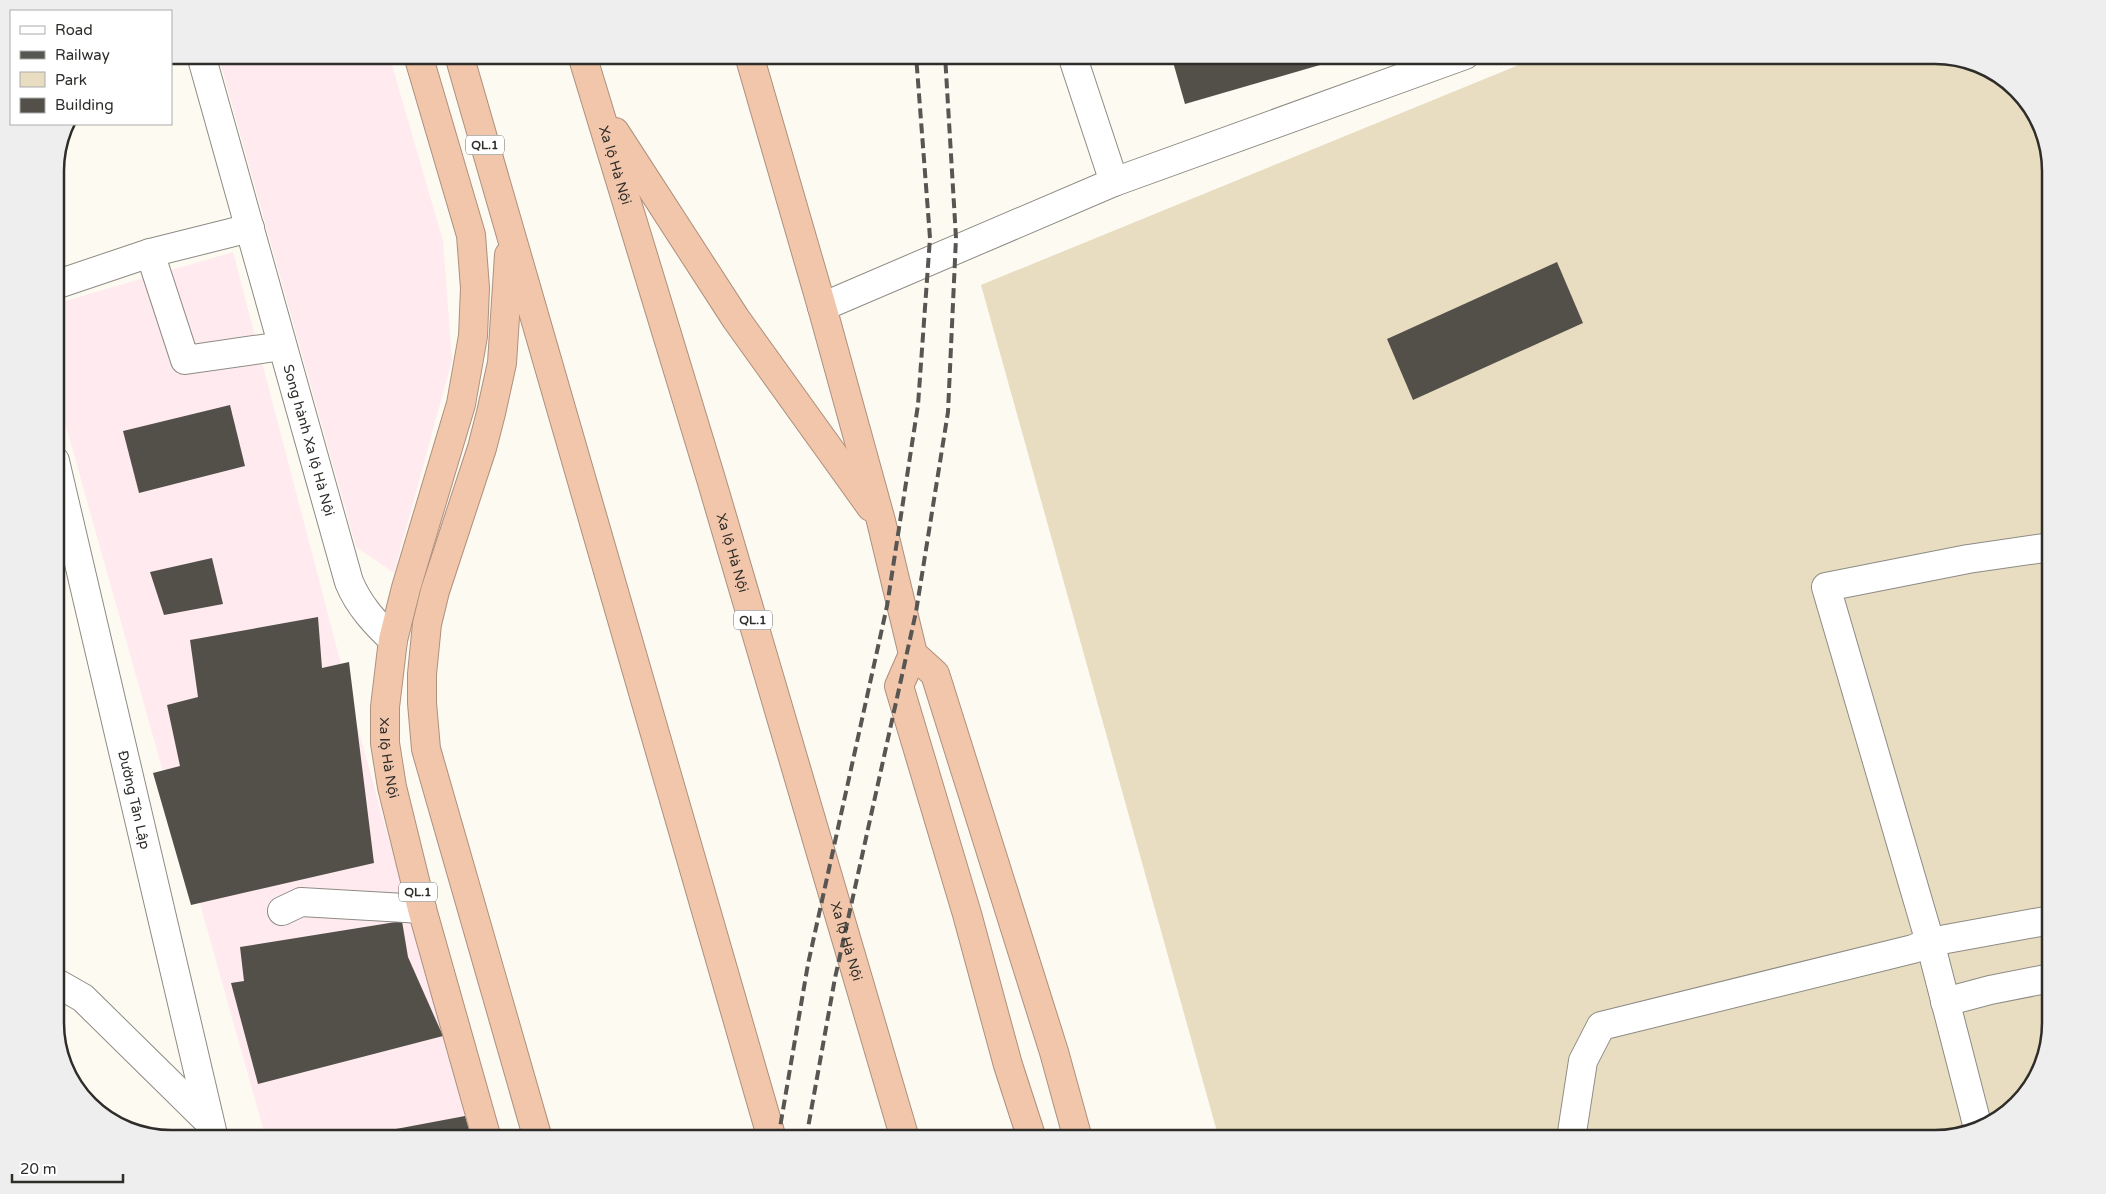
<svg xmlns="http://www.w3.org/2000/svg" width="2106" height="1194" viewBox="0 0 2106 1194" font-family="'Varela Round',sans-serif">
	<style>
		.commercial { fill: #ffeaf0 }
		.green { fill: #e8ddc1 }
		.building { fill: #53504a }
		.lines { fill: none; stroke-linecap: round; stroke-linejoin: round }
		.minor-casing { stroke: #8d8b84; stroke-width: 30 }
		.highway-casing { stroke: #ad907e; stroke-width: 30 }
		.minor { stroke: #fff; stroke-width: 28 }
		.highway { stroke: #f2c6ab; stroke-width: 28 }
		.rail { stroke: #575652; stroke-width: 4; stroke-dasharray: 10 5; stroke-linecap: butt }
		.labels { text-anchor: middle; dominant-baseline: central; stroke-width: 5; stroke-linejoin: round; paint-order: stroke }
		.shield { fill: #fff; stroke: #6d6c6a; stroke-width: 1 }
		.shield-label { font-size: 12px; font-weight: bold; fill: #2e2d2a }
		.street-label { font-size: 14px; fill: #2e2d2a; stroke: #fff }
		.rim { fill: none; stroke: #2e2d2a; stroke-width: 2.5 }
	</style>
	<rect width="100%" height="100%" fill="#fdfaf2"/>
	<g class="commercial">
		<path d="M218,55H389L443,241L452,360L394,573L356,547Z"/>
		<path d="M233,252L357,725L472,1139H266L55,387V304Z"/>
	</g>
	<path class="green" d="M1543,55H1936L1993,70L2032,107L2051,163V1024L2036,1081L1994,1123L1936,1139H1219L981,285Z"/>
	<g class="building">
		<path d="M1171,55H1351V56L1185,104Z"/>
		<path d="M1557,262L1583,323L1413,400L1387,339Z"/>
		<path d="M230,405L245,466L139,493L123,431Z"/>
		<path d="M212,558L223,604L164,615L150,572Z"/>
		<path d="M318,617L322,668L349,662L374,863L191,905L153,773L180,766L167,705L198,697L190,640Z"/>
		<path d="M402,921L408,957L443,1036L258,1084L231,983L244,981L240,947Z"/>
		<path d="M465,1116L472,1139H348V1138Z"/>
	</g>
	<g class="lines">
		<g class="minor-casing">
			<g id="minor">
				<path id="s1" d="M201,55L349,582C359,606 375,623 393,640"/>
				<path d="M1072,55L1114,182"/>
				<path d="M150,253L185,360L282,346"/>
				<path d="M55,285L150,253L250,228"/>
				<path d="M822,307L1114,182L1465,55"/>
				<path id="s2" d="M55,461L214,1139"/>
				<path d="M282,911L301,902L422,909"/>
				<path d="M55,982L83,998L209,1122"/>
				<path d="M1945,1002L1990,990L2051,978"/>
				<path d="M1978,1128L1930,942L1826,587L1968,559L2051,547"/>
				<path d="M1571,1139L1583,1061L1601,1026L1913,949L1930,942L2051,920"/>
			</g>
		</g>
		<g class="highway-casing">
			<g id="highway">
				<path id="s3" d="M418,55L471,235L475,288L473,336L461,404L406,588L393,640L385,707V743L392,787L422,909L487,1139"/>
				<path d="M459,55L772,1139"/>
				<path id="s4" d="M582,55L711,479L905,1139"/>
				<path d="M749,55L822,307L881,521L913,654L935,674L1054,1052L1078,1139"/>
				<path d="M615,132L736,319L871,507"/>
				<path d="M509,255L502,363L491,413L482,448L435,591L427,624L422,674V703L426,749L538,1139"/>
				<path d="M913,654L899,686L967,914L1008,1065L1032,1139"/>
			</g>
		</g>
		<use href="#minor" class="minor"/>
		<use href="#highway" class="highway"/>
		<g class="rail">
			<path d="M778,1139L808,964L887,606L918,405L930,238L916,55"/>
			<path d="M806,1139L835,978L916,612L948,412L956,238L945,55"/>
		</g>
	</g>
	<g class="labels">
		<g class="shield">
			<rect x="466" y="135.5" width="38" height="19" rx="4"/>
			<rect x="734" y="610.5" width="38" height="19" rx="4"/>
			<rect x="399" y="882.5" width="38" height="19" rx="4"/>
		</g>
		<g class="shield-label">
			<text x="485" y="145">QL.1</text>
			<text x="753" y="620">QL.1</text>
			<text x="418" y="892">QL.1</text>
		</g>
		<g class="street-label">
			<text stroke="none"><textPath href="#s4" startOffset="115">Xa lộ Hà Nội</textPath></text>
			<text stroke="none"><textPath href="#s1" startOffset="400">Song hành Xa lộ Hà Nội</textPath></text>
			<text stroke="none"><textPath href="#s4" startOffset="520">Xa lộ Hà Nội</textPath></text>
			<text stroke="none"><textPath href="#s3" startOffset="722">Xa lộ Hà Nội</textPath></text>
			<text stroke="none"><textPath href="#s2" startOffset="348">Đường Tân Lập</textPath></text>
			<text stroke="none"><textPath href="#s4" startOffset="925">Xa lộ Hà Nội</textPath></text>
		</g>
	</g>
	<path d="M0 0H2106V1194H0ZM171 64H1935A107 107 0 0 1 2042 171V1023A107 107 0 0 1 1935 1130H171A107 107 0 0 1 64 1023V171A107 107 0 0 1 171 64Z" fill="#eee" fill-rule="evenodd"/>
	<path class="rim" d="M171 64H1935A107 107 0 0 1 2042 171V1023A107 107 0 0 1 1935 1130H171A107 107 0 0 1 64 1023V171A107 107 0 0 1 171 64Z"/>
	<rect x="10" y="10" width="162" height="115" fill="#ffffff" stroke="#ababaa"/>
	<rect x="20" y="26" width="25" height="8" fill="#ffffff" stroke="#ababaa"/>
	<text x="55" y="35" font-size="15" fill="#2e2d2a">Road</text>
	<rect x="20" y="51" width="25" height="8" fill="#575652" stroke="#ababaa"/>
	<text x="55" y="60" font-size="15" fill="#2e2d2a">Railway</text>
	<rect x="20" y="72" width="25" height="15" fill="#e8ddc1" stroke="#ababaa"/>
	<text x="55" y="85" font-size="15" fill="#2e2d2a">Park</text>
	<rect x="20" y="98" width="25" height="15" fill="#53504a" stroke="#ababaa"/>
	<text x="55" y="110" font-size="15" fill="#2e2d2a">Building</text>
	<path d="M12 1174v8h111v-8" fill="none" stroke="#2e2d2a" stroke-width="2.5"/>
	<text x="20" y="1174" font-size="15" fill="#2e2d2a" stroke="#ffffff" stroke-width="4" paint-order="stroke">20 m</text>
</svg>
